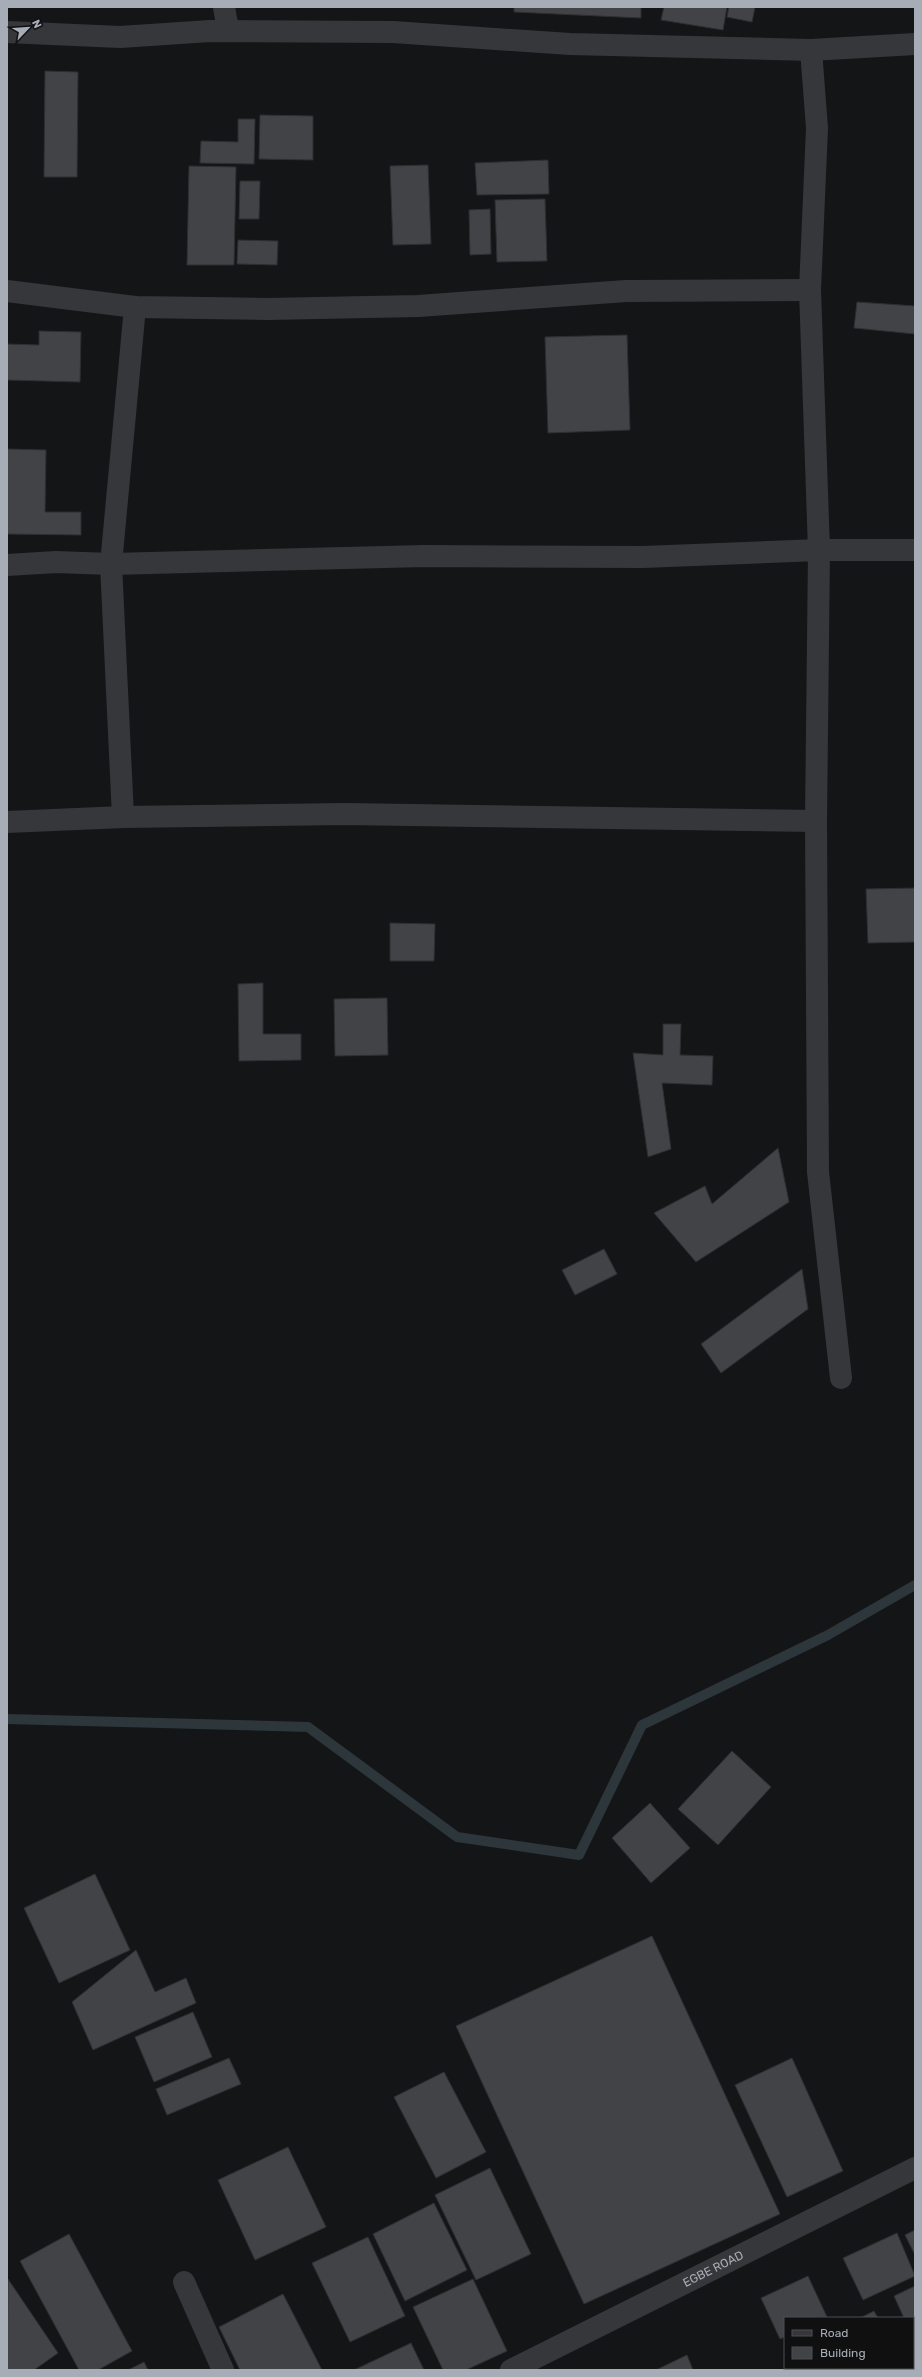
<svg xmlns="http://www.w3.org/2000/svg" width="922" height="2377" viewBox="0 0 922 2377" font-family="Rubik,sans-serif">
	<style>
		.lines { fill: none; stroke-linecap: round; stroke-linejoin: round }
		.stream { stroke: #2d363b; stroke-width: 10 }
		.building { fill: #414346; stroke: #2f2f32 }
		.minor { stroke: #36373b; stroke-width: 22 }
		.labels { text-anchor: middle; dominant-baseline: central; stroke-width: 3; stroke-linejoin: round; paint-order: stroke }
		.street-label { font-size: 12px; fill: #a7adb6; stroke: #101011 }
	</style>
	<rect width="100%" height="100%" fill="#141516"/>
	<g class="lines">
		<path class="stream" d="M7,1719L308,1727L457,1837L579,1855L642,1725L828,1635L915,1585"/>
	</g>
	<g class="building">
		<path d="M514,7H641V18L514,12Z"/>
		<path d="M664,7H727L723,30L661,20Z"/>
		<path d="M729,7H755L752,22L727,17Z"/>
		<path d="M45,71L78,72L77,177H44Z"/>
		<path d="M260,115L313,116V160L259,159Z"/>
		<path d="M238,119H255L254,164L200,163L201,141L238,142Z"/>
		<path d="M548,160L549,194L477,195L475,163Z"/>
		<path d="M428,165L431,244L393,245L390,166Z"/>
		<path d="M189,166L236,167L234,265H187Z"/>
		<path d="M240,181H260L259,219H239Z"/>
		<path d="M545,199L547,261L497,262L495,200Z"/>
		<path d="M490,209L491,254L470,255L469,210Z"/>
		<path d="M238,240L278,241L277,265L237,264Z"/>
		<path d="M857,302L915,306V334L854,328Z"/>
		<path d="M39,331L81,332L80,382L7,380V344L39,345Z"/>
		<path d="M627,335L630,430L548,433L545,337Z"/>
		<path d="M7,449L46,450L45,512H81V535L7,534Z"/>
		<path d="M915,888V942L868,943L866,889Z"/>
		<path d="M390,923L435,924L434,961H390Z"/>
		<path d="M263,983V1034H301V1060L239,1061L238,984Z"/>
		<path d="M387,998L388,1055L335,1056L334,999Z"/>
		<path d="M663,1024H681L680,1055L713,1056L712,1085L662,1083L671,1149L648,1157L633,1053L663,1055Z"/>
		<path d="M778,1148L789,1202L696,1262L654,1213L705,1186L712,1204Z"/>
		<path d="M604,1249L617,1274L575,1295L562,1270Z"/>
		<path d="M802,1269L808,1309L721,1373L701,1344Z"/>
		<path d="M732,1751L771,1787L718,1845L678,1809Z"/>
		<path d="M650,1803L690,1848L651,1883L612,1838Z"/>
		<path d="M95,1874L130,1950L59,1983L24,1908Z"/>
		<path d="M652,1936L780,2214L584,2304L456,2026Z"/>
		<path d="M136,1950L155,1992L186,1978L196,2003L93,2050L72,2002Z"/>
		<path d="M193,2012L212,2057L154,2082L135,2037Z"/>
		<path d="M229,2058L241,2084L167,2115L156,2089Z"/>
		<path d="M792,2058L843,2171L787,2197L735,2085Z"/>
		<path d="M444,2072L486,2152L436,2178L394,2097Z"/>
		<path d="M288,2147L326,2227L255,2260L218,2180Z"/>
		<path d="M490,2168L531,2254L476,2280L435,2195Z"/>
		<path d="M434,2203L467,2270L405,2301L373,2234Z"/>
		<path d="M915,2230V2255L905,2235Z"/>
		<path d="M897,2233L915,2276L863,2300L843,2258Z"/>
		<path d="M69,2234L132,2351L98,2370H79L20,2261Z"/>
		<path d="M368,2237L405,2316L350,2342L312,2263Z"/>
		<path d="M808,2276L827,2317L785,2318V2337L780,2339L761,2298Z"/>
		<path d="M8,2279L58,2353L34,2370H7Z"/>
		<path d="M473,2279L507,2351L466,2370H443L413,2307Z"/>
		<path d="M915,2286V2343L913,2318H904L894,2296Z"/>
		<path d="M283,2294L322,2370H240L219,2327Z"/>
		<path d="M874,2311L878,2318H860Z"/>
		<path d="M411,2343L424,2370H354Z"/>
		<path d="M687,2355L693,2370H656Z"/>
		<path d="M144,2362L148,2370H128Z"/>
		<path d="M797,2368H829V2370H798Z"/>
	</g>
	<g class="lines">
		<g class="minor">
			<path d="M224,7L228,30"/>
			<path d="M7,32L120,37L210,31L393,32L570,44L811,50L915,44"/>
			<path d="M811,50L817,128L810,290L819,550L816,821L818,1172L841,1378"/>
			<path d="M7,291L135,307L268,309L418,306L626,291L810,290"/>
			<path d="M7,565L56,562L111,564L425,556L643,557L819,550H915"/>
			<path d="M123,817L111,564L135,307"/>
			<path d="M7,822L123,817L345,814L816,821"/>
			<path d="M184,2282L223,2370"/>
			<path id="s1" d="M511,2370L915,2168"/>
		</g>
	</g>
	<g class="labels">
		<g class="street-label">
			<text stroke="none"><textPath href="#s1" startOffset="226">EGBE ROAD</textPath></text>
		</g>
	</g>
	<rect width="922" height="2377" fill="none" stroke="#a7adb6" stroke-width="16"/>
	<rect x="784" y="2317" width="130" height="52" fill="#101011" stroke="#4c4f53"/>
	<rect x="792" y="2330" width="20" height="6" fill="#36373b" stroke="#4c4f53"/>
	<text x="820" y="2337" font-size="12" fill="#a7adb6">Road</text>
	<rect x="792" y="2347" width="20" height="12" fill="#414346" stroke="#4c4f53"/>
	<text x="820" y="2357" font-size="12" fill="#a7adb6">Building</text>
	<g transform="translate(28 28) rotate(65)" stroke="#101011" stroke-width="3" paint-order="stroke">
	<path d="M0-3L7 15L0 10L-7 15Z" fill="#a7adb6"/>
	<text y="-6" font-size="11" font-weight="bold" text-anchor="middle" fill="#a7adb6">N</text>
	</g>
</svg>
